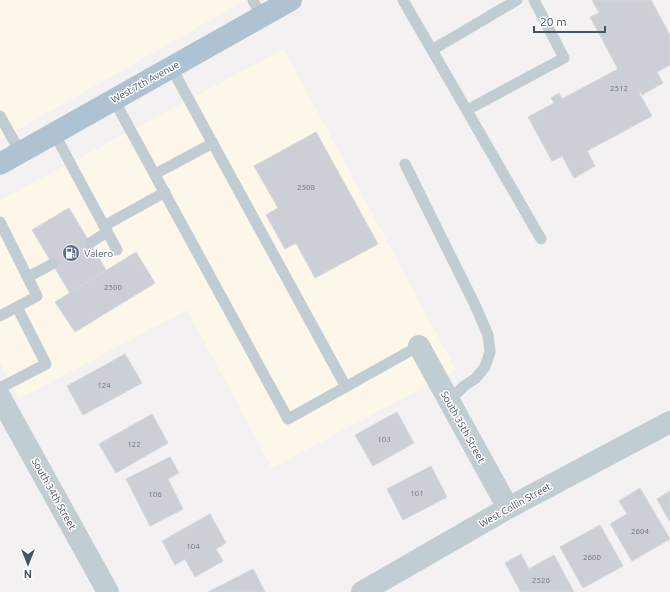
<svg xmlns="http://www.w3.org/2000/svg" width="670" height="592" viewBox="0 0 670 592" font-family="Ubuntu,sans-serif">
	<style>
		.commercial { fill: #fdf7ea }
		.building { fill: #ccd0d6; stroke: #d4d7dd }
		.lines { fill: none; stroke-linecap: round; stroke-linejoin: round }
		.service { stroke: #c1ccd3; stroke-width: 11 }
		.minor { stroke: #c1ccd3; stroke-width: 22 }
		.primary { stroke: #afc2d1; stroke-width: 22 }
		.labels { text-anchor: middle; dominant-baseline: central; stroke-width: 3; stroke-linejoin: round; paint-order: stroke }
		.number-label { font-size: 8px; fill: #68747e }
		.street-label { font-size: 10px; fill: #475560; stroke: #fff }
		.service-label { font-size: 10px; fill: #4e5e75; stroke: #fff; text-anchor: start }
	</style>
	<rect width="100%" height="100%" fill="#f3f1f1"/>
	<g class="commercial">
		<path d="M0,0H246L0,140Z"/>
		<path d="M284,49L456,370L272,468L187,310L19,399L0,363V200Z"/>
	</g>
	<g class="building">
		<path d="M592,0H651L670,35V65L657,72L663,83L642,95L641,92L639,93L652,116L587,151L595,166L574,178L562,156L552,161L528,117L554,103L551,98L559,93L562,99L618,69L590,17L599,13Z"/>
		<path d="M316,132L378,244L315,278L296,243L285,249L266,215L278,208L254,166Z"/>
		<path d="M69,208L108,273L71,295L32,230Z"/>
		<path d="M136,252L155,283L75,332L55,302Z"/>
		<path d="M125,354L142,383L83,415L67,386Z"/>
		<path d="M397,412L414,443L373,466L355,435Z"/>
		<path d="M152,414L168,443L116,473L99,444Z"/>
		<path d="M170,457L179,473L168,479L183,509L150,526L126,479Z"/>
		<path d="M431,466L447,497L403,520L387,489Z"/>
		<path d="M640,488L670,539L632,561L610,524L627,514L619,501Z"/>
		<path d="M670,491V522L657,499Z"/>
		<path d="M210,514L226,543L216,549L223,561L195,577L185,559L175,565L162,541Z"/>
		<path d="M600,525L623,566L583,588L560,547Z"/>
		<path d="M521,554L529,569L554,555L574,592H521L505,563Z"/>
		<path d="M253,569L265,592H208Z"/>
	</g>
	<g class="lines">
		<g class="service">
			<path d="M253,0L261,16"/>
			<path d="M403,0L541,239"/>
			<path d="M432,50L517,0"/>
			<path d="M171,67L346,387"/>
			<path d="M114,100L288,419L419,346"/>
			<path d="M467,110L564,58L534,0"/>
			<path d="M0,116L20,152"/>
			<path d="M54,133L117,250"/>
			<path d="M405,164L475,305L488,335L490,352L485,367L476,378L464,386L449,401"/>
			<path d="M155,174L213,143"/>
			<path d="M0,222L37,296L17,307"/>
			<path d="M104,226L165,192"/>
			<path d="M90,243L107,232"/>
			<path d="M28,277L52,264"/>
			<path d="M0,316L17,307L46,364L0,388"/>
		</g>
		<g class="minor">
			<path d="M419,346L508,508"/>
			<path d="M0,397L108,592"/>
			<path d="M362,592L508,508L670,422"/>
		</g>
		<path class="primary" d="M0,164L291,0"/>
	</g>
	<defs>
		<g id="fuel-disc" transform="scale(0.9)"><circle r="9.5" fill="#5c6f8a" stroke="#fff"/><path d="M-5.5-6h7V0h2V4h1.3V-2.5L3-4.5l.8-.8L6-3V5H2.5V1h-1V6h-7ZM-4.2-4.7v3.2H.2V-4.7Z" fill="#fff"/></g>
	</defs>
	<g fill-rule="evenodd">
		<use href="#fuel-disc" x="71" y="253"/>
	</g>
	<g class="labels">
		<g class="number-label">
			<text x="619" y="88">2512</text>
			<text x="306" y="187">2508</text>
			<text x="113" y="287">2500</text>
			<text x="104" y="385">124</text>
			<text x="384" y="439">103</text>
			<text x="134" y="444">122</text>
			<text x="417" y="493">101</text>
			<text x="155" y="494">106</text>
			<text x="640" y="531">2604</text>
			<text x="193" y="546">104</text>
			<text x="592" y="557">2600</text>
			<text x="541" y="580">2526</text>
		</g>
		<g class="street-label">
			<text transform="translate(145 82) rotate(-29)">West 7th Avenue</text>
			<text transform="translate(463 427) rotate(61)">South 35th Street</text>
			<text transform="translate(54 494) rotate(61)">South 34th Street</text>
			<text transform="translate(515 505) rotate(-29)">West Collin Street</text>
		</g>
		<g class="service-label">
			<text x="84" y="253">Valero</text>
		</g>
	</g>
	<g transform="translate(28 564) rotate(180)" stroke="#ffffff" stroke-width="3" paint-order="stroke">
	<path d="M0-3L7 15L0 10L-7 15Z" fill="#475560"/>
	<text y="-6" font-size="11" font-weight="bold" text-anchor="middle" fill="#475560">N</text>
	</g>
	<path d="M534 26v6h71v-6" fill="none" stroke="#475560" stroke-width="2"/>
	<text x="540" y="26" font-size="12" fill="#475560" stroke="#ffffff" stroke-width="3" paint-order="stroke">20 m</text>
</svg>
